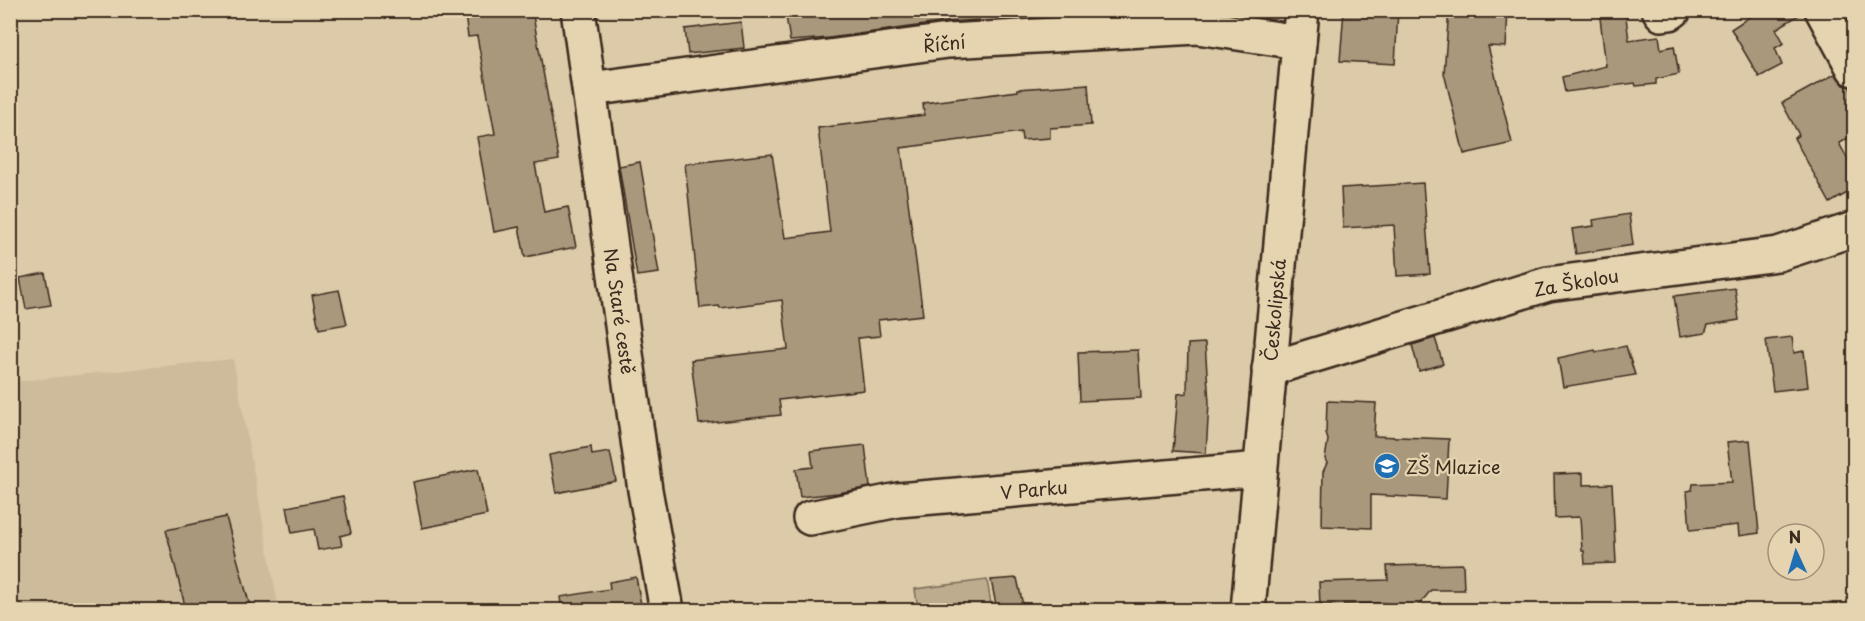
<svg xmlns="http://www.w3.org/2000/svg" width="1865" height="621" viewBox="0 0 1865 621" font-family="'Playpen Sans',sans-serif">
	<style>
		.built { fill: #cdbb9b }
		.green { fill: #beac8f; stroke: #7c6b56; stroke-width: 1.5 }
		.building { fill: #aa987d; stroke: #3b2a1e; stroke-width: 1.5 }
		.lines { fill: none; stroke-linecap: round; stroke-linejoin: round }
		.minor-casing { stroke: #3b2a1e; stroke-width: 38 }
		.minor { stroke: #e6d4b1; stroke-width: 33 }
		.labels { text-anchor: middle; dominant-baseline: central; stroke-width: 4.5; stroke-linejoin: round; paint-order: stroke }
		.street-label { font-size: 18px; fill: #3b2a1e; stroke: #e6d4b1 }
		.poi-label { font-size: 18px; fill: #3b2a1e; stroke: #e6d4b1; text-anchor: start }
	</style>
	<rect width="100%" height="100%" fill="#dccaa8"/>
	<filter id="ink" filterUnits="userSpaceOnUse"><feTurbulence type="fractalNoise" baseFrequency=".0167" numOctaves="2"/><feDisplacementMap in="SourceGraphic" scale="12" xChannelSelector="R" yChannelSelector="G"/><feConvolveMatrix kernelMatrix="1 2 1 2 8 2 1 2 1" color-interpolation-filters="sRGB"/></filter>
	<g filter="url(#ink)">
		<path class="built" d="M233,359L279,610H11V382Z"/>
		<path class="green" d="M987,580L992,610H918L915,589Z"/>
		<g class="building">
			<path d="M497,10H532L559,160L535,164L544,212L568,207L576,247L525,257L519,227L494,232L477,137L495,134L477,36L468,37L465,15Z"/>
			<path d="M808,10H978L979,20L946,22L829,38L790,41L786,16L809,14Z"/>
			<path d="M1344,10H1398L1395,64L1340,61Z"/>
			<path d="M1449,10H1508L1506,47L1488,46L1512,143L1464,154L1444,73Z"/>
			<path d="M1599,10H1625L1629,40L1659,36L1661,49L1674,46L1679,74L1656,79V84L1636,86L1635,83L1565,92L1562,77L1606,66Z"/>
			<path d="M1760,10H1803L1804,12L1776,29L1784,43L1775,48L1782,65L1759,77L1731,29Z"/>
			<path d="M741,22L744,48L688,54L685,29Z"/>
			<path d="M1835,74L1844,85L1849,86L1854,94V135L1839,143L1854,171V189L1830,203L1794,138L1799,135L1782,103Z"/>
			<path d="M1088,84L1091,125L1050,128V138L1022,140L1021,132L901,148L923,315L878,320L880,336L858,338L864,390L779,400L781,415L699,424L691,360L788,349L782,300L720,308L719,306L700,308L685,164L772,154L785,238L830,232L818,128L924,115L923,103L1018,91V89Z"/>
			<path d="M640,162L659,273L637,276L619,166Z"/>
			<path d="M1423,183L1430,274L1397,276L1394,225L1343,228L1341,188Z"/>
			<path d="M1629,214L1633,245L1576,254L1572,229L1594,226L1593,220Z"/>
			<path d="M45,273L51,305L26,309L20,278Z"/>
			<path d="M1735,288L1739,320L1708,325L1705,333L1680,337L1674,296Z"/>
			<path d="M339,290L347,324L319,329L312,295Z"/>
			<path d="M1792,337L1794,353L1804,351L1808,387L1773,391L1766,340Z"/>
			<path d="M1435,338L1443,364L1419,371L1412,345Z"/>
			<path d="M1205,343L1209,403L1206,453L1173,451L1178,394L1187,393L1188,344Z"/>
			<path d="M1626,346L1635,375L1563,387L1558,358L1595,350L1596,352Z"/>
			<path d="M1138,350L1141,398L1080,401L1078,352Z"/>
			<path d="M1327,401L1376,403L1374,436L1449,439L1446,499L1371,495V528L1322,526L1323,472L1327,463L1325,459L1328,440L1326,433Z"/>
			<path d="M1750,440L1759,533L1739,536L1738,525L1690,530L1687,491L1692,490L1693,484L1732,482L1727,442Z"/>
			<path d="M865,445L870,487L838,493L800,497L796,469L813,467L811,451Z"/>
			<path d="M591,447L592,455L610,452L616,481L556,493L549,455Z"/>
			<path d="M478,469L487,515L422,528L413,482Z"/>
			<path d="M1583,473V485L1612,484L1616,563L1585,564L1584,551H1582L1580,517L1555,518L1554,474Z"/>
			<path d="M343,496L351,533L340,536L342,546L318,550L314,529L292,533L287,507Z"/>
			<path d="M226,517L251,610H186L166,530Z"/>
			<path d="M1463,564L1464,590H1431L1415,610H1386V603L1320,605L1319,582L1388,580L1387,566Z"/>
			<path d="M636,577L642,610H562L560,597L610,589L609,582Z"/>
			<path d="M1017,578L1024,610H997L991,580Z"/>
		</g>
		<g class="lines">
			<g class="minor-casing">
				<g id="minor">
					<path d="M578,10L645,490L667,610"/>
					<path d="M1659,10L1662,14L1670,13L1674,10"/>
					<path d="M1822,10L1854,69"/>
					<path d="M590,89L948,41L1197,27L1299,42"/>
					<path d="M1269,369L1548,284L1778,254L1854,229"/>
					<path d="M810,518L898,500L1260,469"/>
					<path d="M1248,610L1302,10"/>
				</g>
			</g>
			<use href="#minor" class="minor"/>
		</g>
	</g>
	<defs>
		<g id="school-disc" transform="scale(1.35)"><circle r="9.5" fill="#1f6fb2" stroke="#e6d4b1"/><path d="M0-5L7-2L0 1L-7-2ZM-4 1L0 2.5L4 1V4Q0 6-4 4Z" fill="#fff"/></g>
	</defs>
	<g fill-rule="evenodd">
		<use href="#school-disc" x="1387" y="466"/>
	</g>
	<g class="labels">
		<g class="street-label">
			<text transform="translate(944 43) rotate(-6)">Říční</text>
			<text transform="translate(1576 282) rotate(-10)">Za Školou</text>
			<text transform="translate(1274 310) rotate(-85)">Českolipská</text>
			<text transform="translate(620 311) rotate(82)">Na Staré cestě</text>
			<text transform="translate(1034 489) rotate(-5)">V Parku</text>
		</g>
		<g class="poi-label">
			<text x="1406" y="466">ZŠ Mlazice</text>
		</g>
	</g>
	<rect width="1865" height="621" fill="none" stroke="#e6d4b1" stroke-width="36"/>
	<rect x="18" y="18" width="1829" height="585" fill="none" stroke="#3b2a1e" stroke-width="2" filter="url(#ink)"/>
	<g transform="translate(1796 552) rotate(356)"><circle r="28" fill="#e6d4b1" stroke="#a29076" stroke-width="1.5"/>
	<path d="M0-4.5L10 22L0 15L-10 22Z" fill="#1f6fb2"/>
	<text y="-9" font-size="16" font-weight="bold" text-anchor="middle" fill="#3b2a1e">N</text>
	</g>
</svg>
